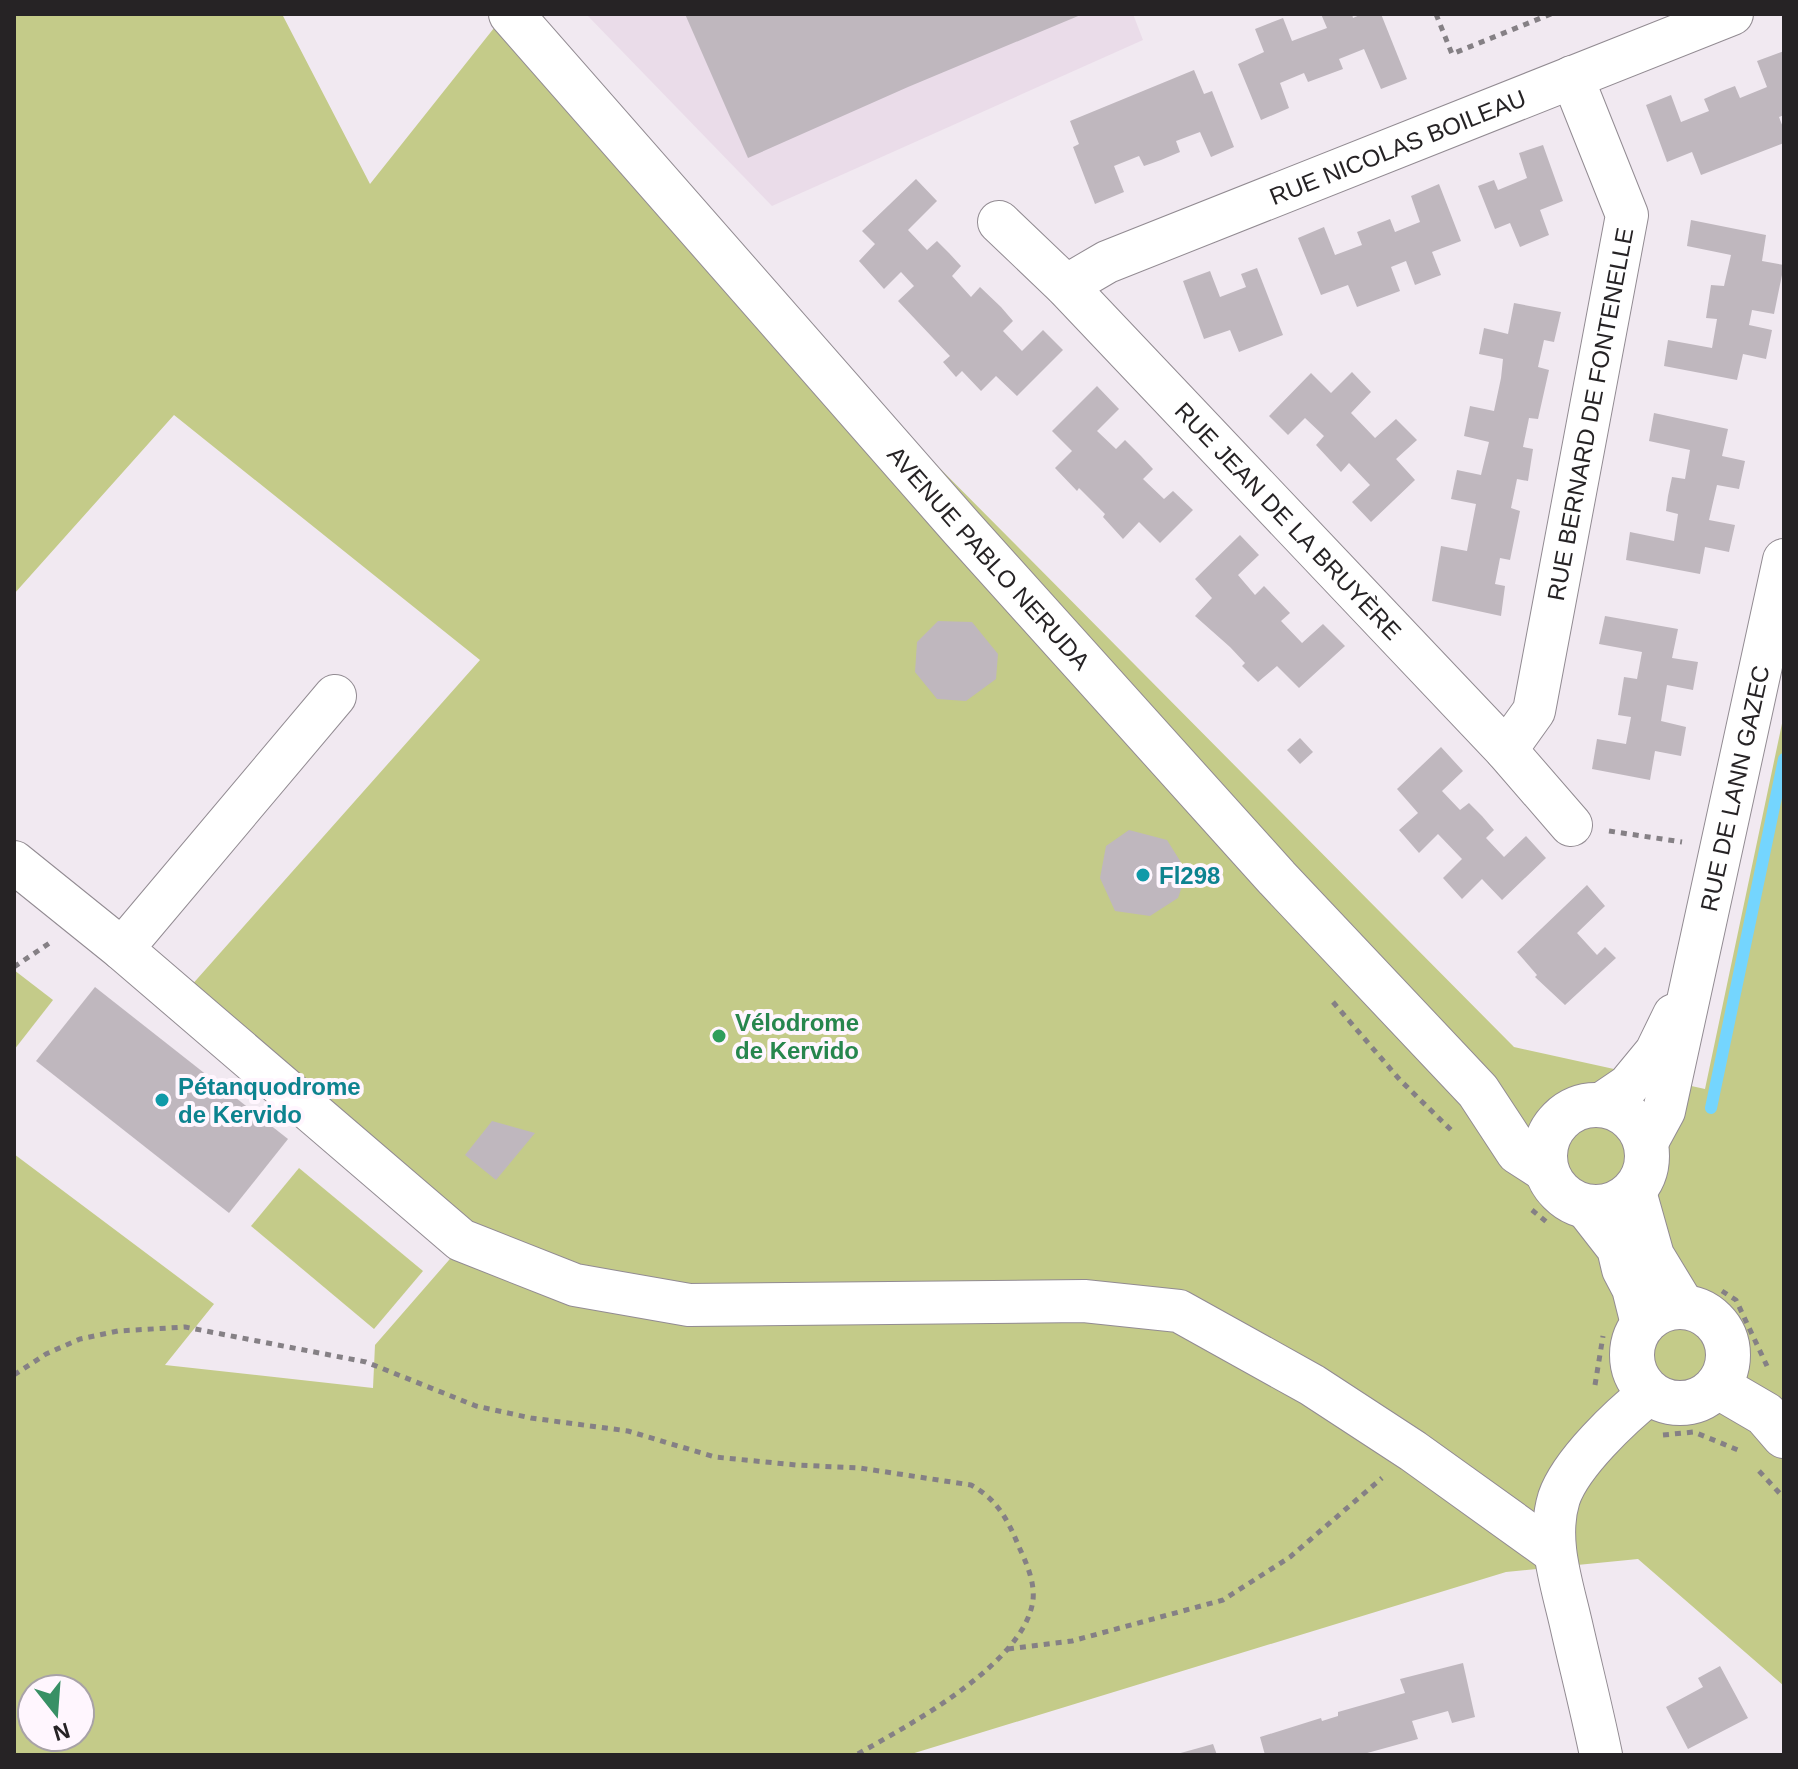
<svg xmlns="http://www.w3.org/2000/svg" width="1798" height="1769" viewBox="0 0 1798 1769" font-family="Arial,sans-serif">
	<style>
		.built { fill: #eadce9 }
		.green { fill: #c4cb89; fill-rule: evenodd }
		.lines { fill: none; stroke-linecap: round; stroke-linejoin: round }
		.stream { stroke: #74d5fe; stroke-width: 12 }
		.building { fill: #bfb7be }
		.minor-casing { stroke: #928b92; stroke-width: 44 }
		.major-casing { stroke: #928b92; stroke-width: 46 }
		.path { stroke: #858085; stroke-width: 5; stroke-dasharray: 6 6; stroke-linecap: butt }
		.minor { stroke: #fff; stroke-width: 42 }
		.major { stroke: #fff; stroke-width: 44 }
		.culture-dot { fill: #0f9aa8; stroke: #fff6fe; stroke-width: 3 }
		.leisure-dot { fill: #2e9e5b; stroke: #fff6fe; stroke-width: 3 }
		.labels { text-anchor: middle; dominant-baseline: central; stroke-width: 8; stroke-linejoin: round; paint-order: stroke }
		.street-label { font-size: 24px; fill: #262325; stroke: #fff6fe }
		.culture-label { font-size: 24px; font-weight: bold; fill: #0d838f; stroke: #fff6fe; text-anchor: start }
		.leisure-label { font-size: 24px; font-weight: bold; fill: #27864d; stroke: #fff6fe; text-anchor: start }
	</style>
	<rect width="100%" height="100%" fill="#f1e9f1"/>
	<path class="built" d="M586,14H1133L1143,40L772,206Z"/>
	<g class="green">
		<path d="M14,14H282L370,184L498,23L1514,1047L1705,1089L1784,714V1686L1638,1559L1506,1572L908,1755H14V1154L214,1304L165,1365L373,1388L375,1345L476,1229L190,987L480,660L174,415L14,594ZM32,1689H80V1737H32Z"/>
		<path d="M14,970L53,1000L14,1050Z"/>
		<path d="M299,1168L423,1271L374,1329L251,1226Z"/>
	</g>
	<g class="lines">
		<path class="stream" d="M1711,1108L1784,759"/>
	</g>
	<g class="building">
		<path d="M685,14H1083L908,87L748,158Z"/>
		<path d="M1321,14H1352L1353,18L1362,14H1381L1407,79L1381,89L1364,49L1339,59L1343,69L1308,82L1304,73L1280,83L1289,108L1261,120L1238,64L1264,52L1255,29L1283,18L1292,41L1327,28Z"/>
		<path d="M1784,51V115L1779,117L1784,130V143L1701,175L1692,152L1667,162L1646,105L1671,95L1681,122L1709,111L1704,99L1722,91L1735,86L1740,98L1767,87L1757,61Z"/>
		<path d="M1194,70L1204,94L1212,91L1234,147L1211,157L1200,132L1176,141L1180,152L1161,160L1144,166L1139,156L1114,166L1124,192L1095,204L1073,147L1079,144L1070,121Z"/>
		<path d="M1543,145L1563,201L1540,210L1549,235L1520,247L1510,223L1495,229L1478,186L1494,180L1498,190L1527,178L1519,153Z"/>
		<path d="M916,179L937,201L908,230L927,250L937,241L949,253L961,266L952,276L971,297L980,287L1001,307L1013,321L1003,331L1022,351L1043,330L1063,350L1017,396L996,376L981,391L962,371L956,377L943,362L950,356L898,301L914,286L901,272L884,289L859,261L875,244L862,231Z"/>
		<path d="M1439,184L1461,241L1432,252L1441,275L1415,285L1406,261L1391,267L1400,291L1357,307L1348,285L1321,295L1298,238L1324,227L1335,255L1362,245L1357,232L1390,219L1395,232L1420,222L1411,196Z"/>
		<path d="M1691,220L1766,235L1762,261L1784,265L1774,314L1752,310L1749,325L1772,330L1766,359L1743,354L1737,380L1664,366L1668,340L1712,348L1717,319L1706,318L1711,285L1724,286L1731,255L1687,246Z"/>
		<path d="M1257,268L1283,335L1239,352L1230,330L1204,339L1183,281L1210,271L1220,297L1246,287L1241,274Z"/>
		<path d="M1514,303L1561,312L1554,342L1544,340L1538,367L1549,370L1538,419L1529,418L1523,447L1533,449L1528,481L1517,479L1511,508L1520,511L1510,560L1500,558L1495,584L1505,586L1501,616L1432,601L1441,546L1467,551L1471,530L1476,504L1451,499L1457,470L1481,475L1489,442L1464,436L1470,406L1494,411L1501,378L1503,359L1479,354L1484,328L1508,334Z"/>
		<path d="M1352,372L1371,392L1351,413L1375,438L1396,419L1417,440L1396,459L1415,480L1371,522L1352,502L1370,485L1349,463L1341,472L1316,445L1324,436L1305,418L1288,435L1269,416L1311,373L1331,393Z"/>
		<path d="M1097,386L1119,409L1097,431L1116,449L1125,440L1141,456L1153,469L1143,479L1164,499L1173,491L1193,510L1160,543L1139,522L1123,539L1103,517L1105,514L1079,488L1077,491L1055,468L1072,451L1052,431Z"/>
		<path d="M1654,413L1728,429L1722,456L1745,461L1739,489L1717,485L1709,520L1735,525L1729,552L1705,547L1700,574L1626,560L1630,532L1674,541L1678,514L1666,511L1668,496L1672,477L1685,479L1690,450L1649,441Z"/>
		<path d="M1240,535L1259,555L1238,575L1255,595L1264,586L1290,613L1281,621L1302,643L1323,624L1345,646L1299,688L1277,666L1258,682L1242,666L1245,663L1230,647L1195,616L1212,598L1195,579Z"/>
		<path d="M1605,616L1678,629L1672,658L1698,662L1693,690L1667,685L1661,721L1686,727L1681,756L1655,751L1650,780L1592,769L1597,739L1626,744L1631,717L1618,715L1624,677L1637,679L1642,652L1599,644Z"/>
		<path d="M938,621L972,622L998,654L996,679L966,701L937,699L915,672L917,642Z"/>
		<path d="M1300,738L1313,752L1300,764L1287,750Z"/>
		<path d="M1441,747L1463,771L1442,791L1460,810L1469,803L1482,816L1494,830L1486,838L1504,857L1526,836L1546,858L1502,900L1482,879L1462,899L1443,878L1462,859L1438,834L1419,853L1399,830L1418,813L1397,789Z"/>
		<path d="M1129,830L1167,840L1187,872L1178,898L1150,916L1115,911L1100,878L1106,846Z"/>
		<path d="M1587,885L1605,906L1577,933L1597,955L1605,947L1616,958L1565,1005L1535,977L1537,975L1517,952Z"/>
		<path d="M95,987L288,1139L229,1213L36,1061Z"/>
		<path d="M492,1121L535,1133L496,1180L465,1155Z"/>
		<path d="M1463,1663L1475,1717L1452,1723L1448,1711L1412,1721L1418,1739L1360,1755H1265L1260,1737L1321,1718L1322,1721L1338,1716V1712L1405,1693L1400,1679Z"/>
		<path d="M1720,1666L1748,1718L1688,1749L1666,1707L1703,1687L1698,1678Z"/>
		<path d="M1213,1744L1217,1755H1177V1754Z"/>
	</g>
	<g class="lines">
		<g class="minor-casing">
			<g id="minor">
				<path id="s1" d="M999,222L1066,286L1506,750L1571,825"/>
				<path id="s2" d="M1066,286L1107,262L1732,14"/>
				<path d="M335,696L122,949L461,1240L575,1285L689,1305L1084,1301L1179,1311L1312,1385L1413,1451L1555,1553"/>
				<path id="s3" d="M1506,750L1534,711L1627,215L1572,77"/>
				<path d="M14,862L122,949"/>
				<path d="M1600,1105L1628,1086L1656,1052L1674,1015"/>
				<path id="s4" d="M1646,1144L1664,1111L1784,560"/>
				<path d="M1601,1755C1592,1711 1581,1668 1571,1624C1562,1584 1546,1540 1559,1498C1571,1463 1621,1416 1650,1393"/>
			</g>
		</g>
		<g class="major-casing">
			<g id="major">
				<path id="s5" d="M511,14L961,527L1277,878L1478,1091L1518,1152L1546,1170"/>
				<circle cx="1596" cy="1156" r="51"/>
				<path d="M1634,1192L1652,1256L1683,1307"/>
				<path d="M1587,1207L1619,1248L1624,1269L1634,1288L1643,1324"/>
				<circle cx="1680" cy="1355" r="48"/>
				<path d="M1717,1386L1765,1414L1784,1436"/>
			</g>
		</g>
		<g class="path">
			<path d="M1436,14L1452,54L1551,14"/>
			<path d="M1609,831L1682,842"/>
			<path d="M14,967L51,942"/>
			<path d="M1333,1002L1400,1080L1451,1130"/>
			<path d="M1532,1210L1549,1224"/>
			<path d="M1722,1291L1736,1300L1767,1366"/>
			<path d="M14,1375L46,1354L80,1339L118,1331L185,1327L366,1362L476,1406L531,1418L628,1431L715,1457L796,1465L860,1468L971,1485C997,1499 1008,1520 1019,1547C1026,1562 1035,1582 1033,1600C1025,1664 907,1726 856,1755"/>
			<path d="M1595,1385L1603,1336"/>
			<path d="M1663,1435L1694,1432L1738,1450"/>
			<path d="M1759,1471L1784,1498"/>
			<path d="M1008,1649L1072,1641L1223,1600L1290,1557L1382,1478"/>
		</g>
		<use href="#minor" class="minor"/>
		<use href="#major" class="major"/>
	</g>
	<g class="culture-dot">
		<circle cx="1143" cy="875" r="8"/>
		<circle cx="162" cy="1100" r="8"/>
	</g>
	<circle class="leisure-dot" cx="719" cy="1036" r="8"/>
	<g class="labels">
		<g class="street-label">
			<text stroke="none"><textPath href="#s2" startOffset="360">RUE NICOLAS BOILEAU</textPath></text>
			<text stroke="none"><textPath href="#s3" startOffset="350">RUE BERNARD DE FONTENELLE</textPath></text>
			<text stroke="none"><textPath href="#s1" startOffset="416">RUE JEAN DE LA BRUYÈRE</textPath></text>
			<text stroke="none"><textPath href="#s5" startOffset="724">AVENUE PABLO NERUDA</textPath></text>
			<text stroke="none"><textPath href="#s4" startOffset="368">RUE DE LANN GAZEC</textPath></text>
		</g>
		<g class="culture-label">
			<text x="1159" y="875">Fl298</text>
			<text x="178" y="1086">Pétanquodrome<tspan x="178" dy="28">de Kervido</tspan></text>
		</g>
		<g class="leisure-label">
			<text x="735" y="1022">Vélodrome<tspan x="735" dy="28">de Kervido</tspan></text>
		</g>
	</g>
	<rect width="1798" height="1769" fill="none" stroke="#262325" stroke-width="32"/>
	<g transform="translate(56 1713) rotate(163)"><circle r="38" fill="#fff6fe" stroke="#a8a2a7" stroke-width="2"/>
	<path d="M0-6L14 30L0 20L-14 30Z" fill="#389065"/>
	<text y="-12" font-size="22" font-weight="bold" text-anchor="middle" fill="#262325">N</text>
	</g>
</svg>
